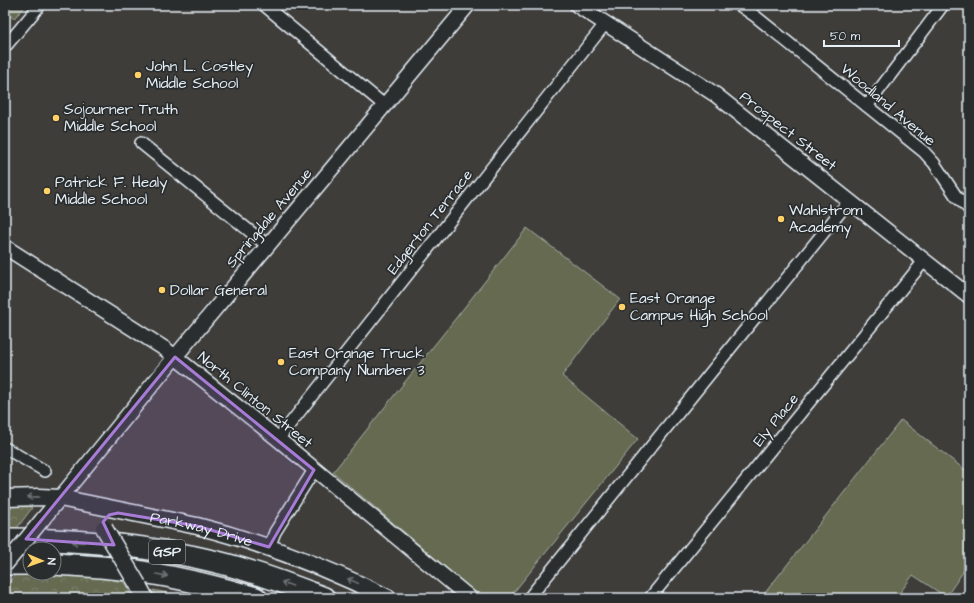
<svg xmlns="http://www.w3.org/2000/svg" width="974" height="603" viewBox="0 0 974 603" font-family="'Architects Daughter',sans-serif">
	<style>
		.forest { fill: url(#forest-crowns); stroke: #a6aea4 }
		.park { fill: #656b51; stroke: #a6aea4 }
		.lines { fill: none; stroke-linecap: round; stroke-linejoin: round }
		.minor-casing { stroke: #e8f1f8; stroke-width: 14 }
		.tertiary-casing { stroke: #e8f1f8; stroke-width: 17 }
		.secondary-casing { stroke: #e8f1f8; stroke-width: 19 }
		.motorway-casing { stroke: #e8f1f8; stroke-width: 24 }
		.minor { stroke: #2a2d2e; stroke-width: 11 }
		.tertiary { stroke: #2a2d2e; stroke-width: 14 }
		.secondary { stroke: #2a2d2e; stroke-width: 16 }
		.motorway { stroke: #2a2d2e; stroke-width: 21 }
		.tertiary-bridge-casing { stroke: #e8f1f8; stroke-width: 17; stroke-linecap: butt }
		.secondary-bridge-casing { stroke: #e8f1f8; stroke-width: 19; stroke-linecap: butt }
		.tertiary-bridge { stroke: #2a2d2e; stroke-width: 14 }
		.secondary-bridge { stroke: #2a2d2e; stroke-width: 16 }
		.oneway { stroke: #6c7275 }
		.marked { fill: #a77bd6; fill-opacity: 0.2; stroke: #a77bd6; stroke-width: 3; stroke-linejoin: round }
		.poi-dot { fill: #ffd166; stroke: #2a2d2e; stroke-width: 1.5 }
		.labels { text-anchor: middle; dominant-baseline: central; stroke-width: 3.5; stroke-linejoin: round; paint-order: stroke }
		.shield { fill: #2a2d2e; stroke: #afb6bb; stroke-width: 1 }
		.shield-label { font-size: 14px; font-weight: bold; fill: #e8f1f8 }
		.poi-label { font-size: 15px; fill: #e8f1f8; stroke: #2a2d2e; text-anchor: start }
		.street-label { font-size: 15px; fill: #e8f1f8; stroke: #2a2d2e }
	</style>
	<defs>
		<pattern id="forest-crowns" width="20" height="18" patternUnits="userSpaceOnUse"><rect width="20" height="18" fill="#656b51"/><path d="M2 6a3 3 0 1 1 6 0M12 15a3 3 0 1 1 6 0" fill="none" stroke="#7b816b"/></pattern>
	</defs>
	<rect width="100%" height="100%" fill="#3f3d3a"/>
	<filter id="ink" filterUnits="userSpaceOnUse"><feTurbulence type="fractalNoise" baseFrequency=".025" numOctaves="2"/><feDisplacementMap in="SourceGraphic" scale="8" xChannelSelector="R" yChannelSelector="G"/><feConvolveMatrix kernelMatrix="1 2 1 2 8 2 1 2 1" color-interpolation-filters="sRGB"/></filter>
	<g filter="url(#ink)">
		<g class="forest">
			<path d="M26,505L32,508L17,528L5,529V506Z"/>
			<path d="M16,573L78,574L124,582L133,598H8L5,596V588Z"/>
			<path d="M153,590L190,598H157Z"/>
		</g>
		<g class="park">
			<path d="M5,5H26L14,19L5,11Z"/>
			<path d="M527,228L620,299L562,376L638,439L509,598H482L333,472L452,323Z"/>
			<path d="M901,420L969,473V563L946,597L913,575L896,598H761Z"/>
		</g>
		<g class="lines">
			<g class="minor-casing">
				<g id="minor">
					<path d="M264,5L384,105"/>
					<path d="M739,5L755,16L924,152L934,163L956,196L969,209"/>
					<path d="M5,47L40,5"/>
					<path d="M867,106L943,5"/>
					<path d="M141,143L268,246"/>
					<path d="M278,439L605,24"/>
					<path d="M5,448L45,471"/>
					<path d="M269,547L275,532L314,470"/>
					<path d="M529,598L849,201"/>
					<path d="M650,598L924,261"/>
				</g>
			</g>
			<g class="tertiary-casing">
				<g id="tertiary">
					<path d="M577,5L716,95L969,296"/>
					<path d="M5,247L165,349L278,439L470,598"/>
					<path d="M42,520L175,357L468,5"/>
				</g>
			</g>
			<g class="secondary-casing">
				<g id="secondary">
					<path id="s1" d="M5,498L39,497L60,498L197,526C265,543 325,567 388,598"/>
					<path d="M138,585L145,598"/>
				</g>
			</g>
			<g class="motorway-casing">
				<g id="motorway">
					<path d="M5,539C76,539 148,545 217,562C253,571 289,584 324,598"/>
					<path d="M5,564H30"/>
					<path d="M54,564C84,566 113,567 143,572C181,578 219,587 256,598"/>
				</g>
			</g>
			<use href="#minor" class="minor"/>
			<use href="#tertiary" class="tertiary"/>
			<use href="#secondary" class="secondary"/>
			<use href="#motorway" class="motorway"/>
			<g class="tertiary-bridge-casing">
				<path id="tertiary-bridge" d="M5,565L42,520"/>
			</g>
			<g class="secondary-bridge-casing">
				<path id="secondary-bridge" d="M104,528L138,585"/>
			</g>
			<use href="#tertiary-bridge" class="tertiary-bridge"/>
			<use href="#secondary-bridge" class="secondary-bridge"/>
		</g>
		<defs><path id="oneway-shaft" d="M-6 0H5M1.5-3L5.5 0L1.5 3" fill="none" stroke-width="1.6" stroke-linecap="round" stroke-linejoin="round"/></defs>
		<g class="oneway">
			<use href="#oneway-shaft" transform="translate(33 497) rotate(179)"/>
			<use href="#oneway-shaft" transform="translate(78 542) rotate(-176)"/>
			<use href="#oneway-shaft" transform="translate(162 575) rotate(10)"/>
			<use href="#oneway-shaft" transform="translate(353 581) rotate(-155)"/>
			<use href="#oneway-shaft" transform="translate(287 584) rotate(-160)"/>
		</g>
	</g>
	<path class="marked" d="M175,357L314,470L269,547L197,526L118,513L109,515L103,522L114,545L26,539Z"/>
	<g class="poi-dot">
		<circle cx="138" cy="75" r="4"/>
		<circle cx="56" cy="118" r="4"/>
		<circle cx="47" cy="191" r="4"/>
		<circle cx="781" cy="219" r="4"/>
		<circle cx="162" cy="290" r="4"/>
		<circle cx="622" cy="307" r="4"/>
		<circle cx="281" cy="362" r="4"/>
	</g>
	<g class="labels">
		<rect class="shield" x="149" y="540" width="36" height="24" rx="3"/>
		<g class="shield-label">
			<text x="167" y="552">GSP</text>
		</g>
		<g class="poi-label">
			<text x="146" y="66">John L. Costley<tspan x="146" dy="17">Middle School</tspan></text>
			<text x="64" y="109">Sojourner Truth<tspan x="64" dy="17">Middle School</tspan></text>
			<text x="55" y="182">Patrick F. Healy<tspan x="55" dy="17">Middle School</tspan></text>
			<text x="789" y="210">Wahlstrom<tspan x="789" dy="17">Academy</tspan></text>
			<text x="170" y="290">Dollar General</text>
			<text x="630" y="298">East Orange<tspan x="630" dy="17">Campus High School</tspan></text>
			<text x="289" y="353">East Orange Truck<tspan x="289" dy="17">Company Number 3</tspan></text>
		</g>
		<g class="street-label">
			<text transform="translate(888 105) rotate(40)">Woodland Avenue</text>
			<text transform="translate(788 131) rotate(38)">Prospect Street</text>
			<text transform="translate(269 218) rotate(-50)">Springdale Avenue</text>
			<text transform="translate(430 222) rotate(-52)">Edgerton Terrace</text>
			<text transform="translate(255 400) rotate(39)">North Clinton Street</text>
			<text transform="translate(776 420) rotate(-51)">Ely Place</text>
			<text stroke="none"><textPath href="#s1" startOffset="200">Parkway Drive</textPath></text>
		</g>
	</g>
	<rect width="974" height="603" fill="none" stroke="#2a2d2e" stroke-width="20"/>
	<rect x="10" y="10" width="954" height="583" fill="none" stroke="#e8f1f8" stroke-width="1.5" filter="url(#ink)"/>
	<g transform="translate(42 561) rotate(92)"><circle r="19" fill="#2a2d2e" stroke="#767b7f"/>
	<path d="M0-3L7 15L0 10L-7 15Z" fill="#ffd166"/>
	<text y="-6" font-size="11" font-weight="bold" text-anchor="middle" fill="#e8f1f8">N</text>
	</g>
	<path d="M824 40v6h75v-6" fill="none" stroke="#e8f1f8" stroke-width="2"/>
	<text x="830" y="40" font-size="12" fill="#e8f1f8" stroke="#2a2d2e" stroke-width="3" paint-order="stroke">50 m</text>
</svg>
